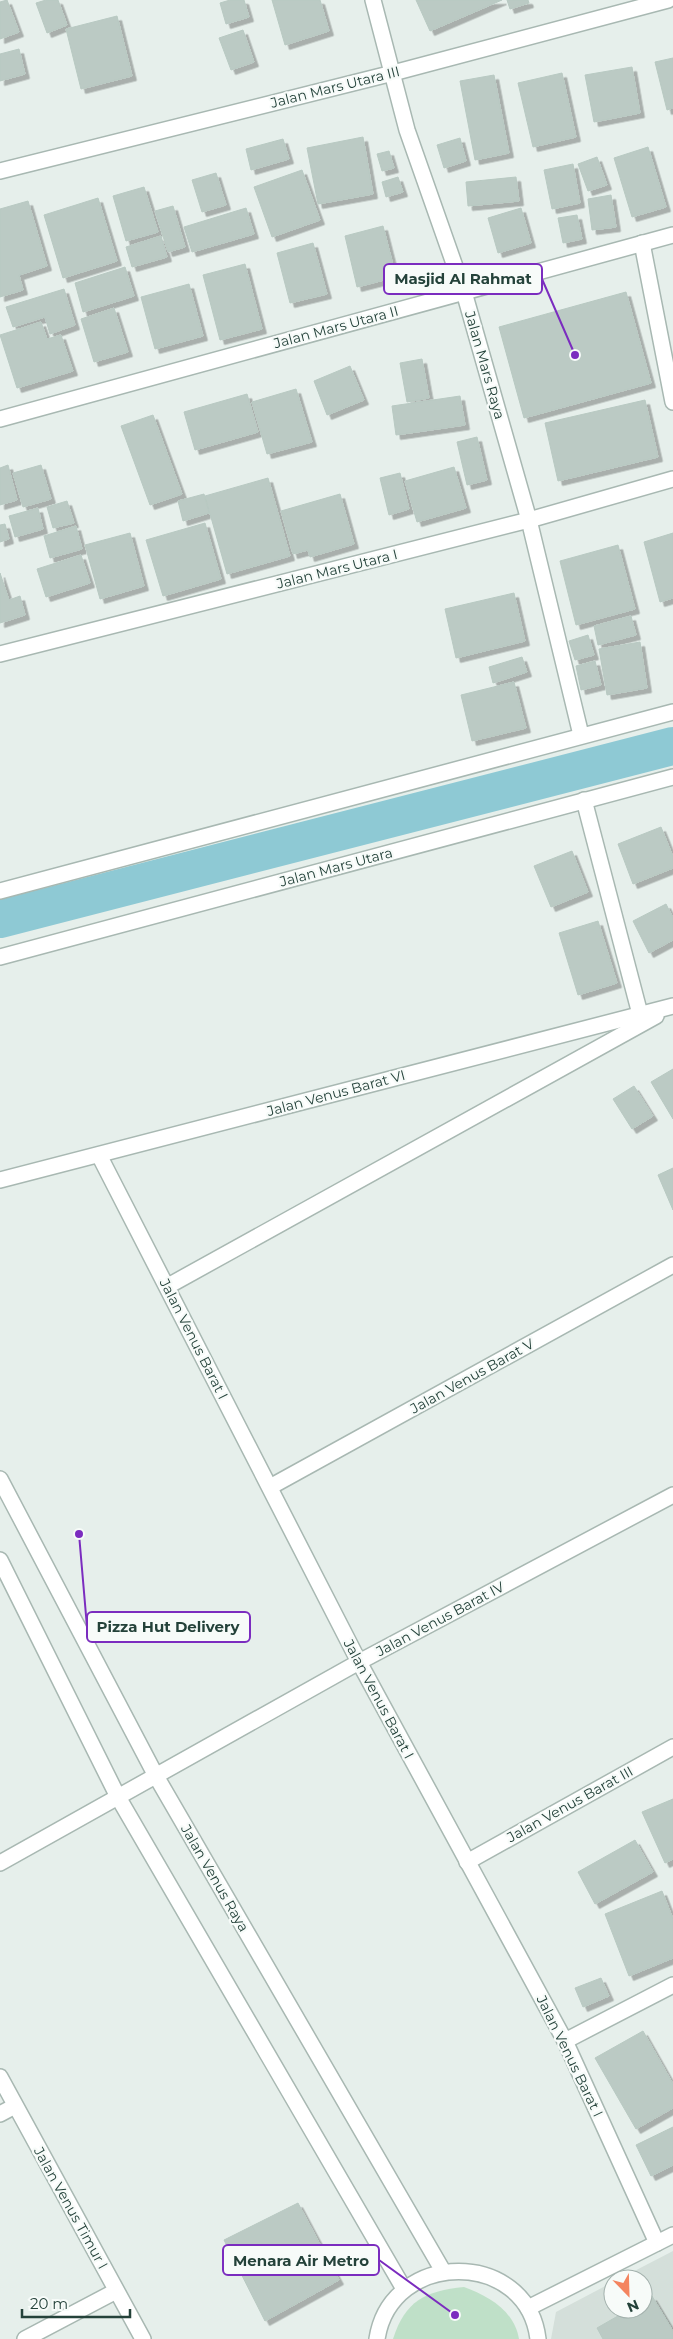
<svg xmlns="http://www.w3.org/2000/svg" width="673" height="2339" viewBox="0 0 673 2339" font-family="Montserrat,sans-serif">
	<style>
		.built { fill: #d4dfda }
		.green { fill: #bfe0c8 }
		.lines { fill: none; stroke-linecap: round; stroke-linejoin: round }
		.canal { stroke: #8ec9d4; stroke-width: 38 }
		.building { fill: #bbcac4; stroke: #b8c9c2; filter: url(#shadow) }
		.minor-casing { stroke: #a8b8b2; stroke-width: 18 }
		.minor { stroke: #fff; stroke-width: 15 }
		.labels { text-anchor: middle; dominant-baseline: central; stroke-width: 4.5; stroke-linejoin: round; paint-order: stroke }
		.street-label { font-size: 14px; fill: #24423a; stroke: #f7fbf9 }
		.leader { fill: none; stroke: #7b2cbf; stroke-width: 2 }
		.callout-dot { fill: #7b2cbf; stroke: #f7fbf9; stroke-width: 2 }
		.callout { fill: #f7fbf9; stroke: #7b2cbf; stroke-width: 2 }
		.callout-label { font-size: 15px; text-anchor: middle; font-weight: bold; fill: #24423a }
	</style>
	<defs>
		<filter id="shadow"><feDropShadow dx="4.5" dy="4.5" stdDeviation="0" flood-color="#0004"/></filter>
	</defs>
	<rect width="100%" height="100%" fill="#e6efeb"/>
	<path class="built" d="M673,2251V2339H551L556,2312L613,2282V2309H643V2279H619Z"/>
	<path class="green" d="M464,2287C488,2296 514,2310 519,2339H393C405,2301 425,2291 464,2287Z"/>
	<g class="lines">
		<path class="canal" d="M0,919L673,746"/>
	</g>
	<g class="building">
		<path d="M7,0L19,32L0,39V2Z"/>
		<path d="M46,0H58L67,25L47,33L36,3Z"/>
		<path d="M230,0H244L249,17L226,24L220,3Z"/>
		<path d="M272,0H320L329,31L285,45Z"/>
		<path d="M416,0H502L430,31Z"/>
		<path d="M507,0H528L529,3L510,9Z"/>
		<path d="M117,16L132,76L81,89L66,29Z"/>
		<path d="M243,30L254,62L231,70L219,38Z"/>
		<path d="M19,49L25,74L0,81V54Z"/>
		<path d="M673,58V108L667,110L655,62Z"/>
		<path d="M632,67L640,113L594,122L585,75Z"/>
		<path d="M562,73L576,137L533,147L518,83Z"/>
		<path d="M494,75L509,153L475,160L460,81Z"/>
		<path d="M363,137L373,194L318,204L307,148Z"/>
		<path d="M460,138L466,161L444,168L437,145Z"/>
		<path d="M283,139L289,159L251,170L246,149Z"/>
		<path d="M648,147L666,207L632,217L614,158Z"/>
		<path d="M389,151L394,168L382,171L377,154Z"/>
		<path d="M597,157L607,185L588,191L578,164Z"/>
		<path d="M573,164L580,203L552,209L544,170Z"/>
		<path d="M302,170L320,220L272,237L254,187Z"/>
		<path d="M216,173L226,205L202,212L192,180Z"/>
		<path d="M398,177L403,192L386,197L382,182Z"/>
		<path d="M516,177L519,201L468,206L466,182Z"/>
		<path d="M144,187L158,232L126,241L113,196Z"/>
		<path d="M611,195L616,227L592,230L588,199Z"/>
		<path d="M98,198L117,261L63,278L44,215Z"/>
		<path d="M28,201L47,266L19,275L23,290L0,297V209Z"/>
		<path d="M173,206L185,247L168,252L155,211Z"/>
		<path d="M246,208L254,234L192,252L184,227Z"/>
		<path d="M521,208L531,243L498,253L488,218Z"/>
		<path d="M577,215L582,239L563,243L558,218Z"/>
		<path d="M383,226L396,277L357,287L345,236Z"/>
		<path d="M161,236L167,257L132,267L126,247Z"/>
		<path d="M313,243L327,294L290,303L277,253Z"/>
		<path d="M245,264L262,329L220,340L203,275Z"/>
		<path d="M125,267L134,296L83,312L75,283Z"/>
		<path d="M189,284L203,336L155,349L141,297Z"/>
		<path d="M64,289L75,325L50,334L45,317L13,327L6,307Z"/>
		<path d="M626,292L651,383L524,418L499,327Z"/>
		<path d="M114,308L128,352L94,362L81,319Z"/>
		<path d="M41,322L47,339L61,335L73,371L17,388L0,335Z"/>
		<path d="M422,359L429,398L407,402L400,363Z"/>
		<path d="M350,366L364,400L327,415L314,381Z"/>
		<path d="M296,389L312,442L267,454L252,402Z"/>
		<path d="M247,394L258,432L195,450L184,412Z"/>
		<path d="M460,396L465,425L396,435L392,406Z"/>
		<path d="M645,400L658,457L558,481L545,423Z"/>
		<path d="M153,415L182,494L150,505L121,426Z"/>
		<path d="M477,437L487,480L467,485L457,442Z"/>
		<path d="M8,465L17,500L0,505V468Z"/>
		<path d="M41,465L51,499L23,507L13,473Z"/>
		<path d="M454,467L466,508L417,522L405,481Z"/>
		<path d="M400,473L409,509L389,515L380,478Z"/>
		<path d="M268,478L290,556L227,574L205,496Z"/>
		<path d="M204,494L209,513L183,521L178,501Z"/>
		<path d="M340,494L354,544L310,557L308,550L293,554L281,511Z"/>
		<path d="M67,501L74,523L53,528L47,507Z"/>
		<path d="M38,508L43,529L15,537L9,516Z"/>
		<path d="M205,523L221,579L163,596L146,540Z"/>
		<path d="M5,524L9,539L0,542V525Z"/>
		<path d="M76,526L82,549L50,558L44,536Z"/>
		<path d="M130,533L144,586L100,599L85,545Z"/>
		<path d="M673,533V598L660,602L644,542Z"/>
		<path d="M618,545L635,609L576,625L560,561Z"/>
		<path d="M81,555L90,583L46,597L37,569Z"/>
		<path d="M0,573L9,600L20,596L25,615L0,623Z"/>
		<path d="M514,593L525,641L456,658L445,609Z"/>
		<path d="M631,616L636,635L598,645L594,626Z"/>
		<path d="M588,635L594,655L575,660L569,641Z"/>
		<path d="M640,642L647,688L607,695L599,649Z"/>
		<path d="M522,657L527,672L493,683L489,667Z"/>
		<path d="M595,661L601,685L581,690L576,666Z"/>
		<path d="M514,682L526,728L472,741L461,695Z"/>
		<path d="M661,827L673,857V868L633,884L618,844Z"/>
		<path d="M572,851L588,892L551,907L534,866Z"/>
		<path d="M666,904L673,918V940L649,953L633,921Z"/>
		<path d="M598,921L617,983L578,995L559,933Z"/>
		<path d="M673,1069V1119L651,1082Z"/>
		<path d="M634,1086L653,1116L632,1129L613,1099Z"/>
		<path d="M673,1168V1210L658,1175Z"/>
		<path d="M673,1799V1859L665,1863L642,1812Z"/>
		<path d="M635,1840L653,1872L595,1904L578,1872Z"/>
		<path d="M662,1891L673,1919V1958L629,1976L605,1914Z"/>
		<path d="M601,1978L609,1996L583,2007L575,1988Z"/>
		<path d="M643,2031L673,2084V2108L636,2129L595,2058Z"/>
		<path d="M673,2127V2165L651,2176L636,2145Z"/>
		<path d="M298,2203L339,2280L265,2321L224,2240Z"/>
		<path d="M652,2296L673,2331V2339H603L597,2328L630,2309H643V2301Z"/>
	</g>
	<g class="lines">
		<g class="minor-casing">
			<g id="minor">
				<path d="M373,0L407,130L464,292L529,520L581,735"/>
				<path d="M0,171L393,73L668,0"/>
				<path d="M642,243L673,402"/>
				<path d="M0,419L673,235"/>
				<path d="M0,654L529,520L673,479"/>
				<path d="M584,800L640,1014"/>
				<path d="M0,891L673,712"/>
				<path d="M0,957L673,777"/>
				<path d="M99,1155L359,1662L565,2041L657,2243"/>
				<path d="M0,1180L673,1006"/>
				<path d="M168,1286L656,1016"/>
				<path d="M0,1479L156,1776L443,2271"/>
				<path d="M270,1487L673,1265"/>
				<path d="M0,1560L118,1797L404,2289"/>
				<path d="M467,1862L673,1747"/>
				<path d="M0,1863L359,1662L673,1495"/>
				<path d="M565,2041L673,1985"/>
				<path d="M0,2077L143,2339"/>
				<path d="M0,2114L15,2106"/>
				<path d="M528,2308L673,2235"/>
				<path d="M25,2339L116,2291"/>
				<path d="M377,2339C391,2249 527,2249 538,2339"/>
			</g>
		</g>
		<use href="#minor" class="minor"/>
	</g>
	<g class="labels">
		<g class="street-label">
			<text transform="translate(335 87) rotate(-14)">Jalan Mars Utara III</text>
			<text transform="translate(336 327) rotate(-15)">Jalan Mars Utara II</text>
			<text transform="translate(485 365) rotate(74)">Jalan Mars Raya</text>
			<text transform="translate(337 569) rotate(-14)">Jalan Mars Utara I</text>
			<text transform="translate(336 867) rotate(-15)">Jalan Mars Utara</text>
			<text transform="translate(336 1093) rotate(-15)">Jalan Venus Barat VI</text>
			<text transform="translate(194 1339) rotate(63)">Jalan Venus Barat I</text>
			<text transform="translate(472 1376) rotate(-29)">Jalan Venus Barat V</text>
			<text transform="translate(440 1619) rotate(-28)">Jalan Venus Barat IV</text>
			<text transform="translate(379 1699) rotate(62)">Jalan Venus Barat I</text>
			<text transform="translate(570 1804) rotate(-29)">Jalan Venus Barat III</text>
			<text transform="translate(215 1878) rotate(60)">Jalan Venus Raya</text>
			<text transform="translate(570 2056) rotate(64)">Jalan Venus Barat I</text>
			<text transform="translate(71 2208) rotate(61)">Jalan Venus Timur I</text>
		</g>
	</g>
	<path class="leader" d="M575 355L542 279M79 1534L87 1627M455 2315L379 2260"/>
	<g class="callout-dot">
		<circle cx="575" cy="355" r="5"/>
		<circle cx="79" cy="1534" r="5"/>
		<circle cx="455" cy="2315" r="5"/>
	</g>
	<g class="callout">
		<rect x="384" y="264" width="158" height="30" rx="5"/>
		<rect x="87" y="1612" width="163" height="30" rx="5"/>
		<rect x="223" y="2245" width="156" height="30" rx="5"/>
	</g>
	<g class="callout-label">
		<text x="463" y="284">Masjid Al Rahmat</text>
		<text x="168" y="1632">Pizza Hut Delivery</text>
		<text x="301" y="2266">Menara Air Metro</text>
	</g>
	<g transform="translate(628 2294) rotate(157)"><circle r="24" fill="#f7fbf9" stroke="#a3b1ad"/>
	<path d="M0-4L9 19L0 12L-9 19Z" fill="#f4845f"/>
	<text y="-8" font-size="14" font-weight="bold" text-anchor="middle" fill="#24423a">N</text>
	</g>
	<path d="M22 2309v8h108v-8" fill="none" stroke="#24423a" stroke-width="2.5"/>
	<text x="30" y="2309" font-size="15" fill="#24423a" stroke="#f7fbf9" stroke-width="4" paint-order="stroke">20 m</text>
</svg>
